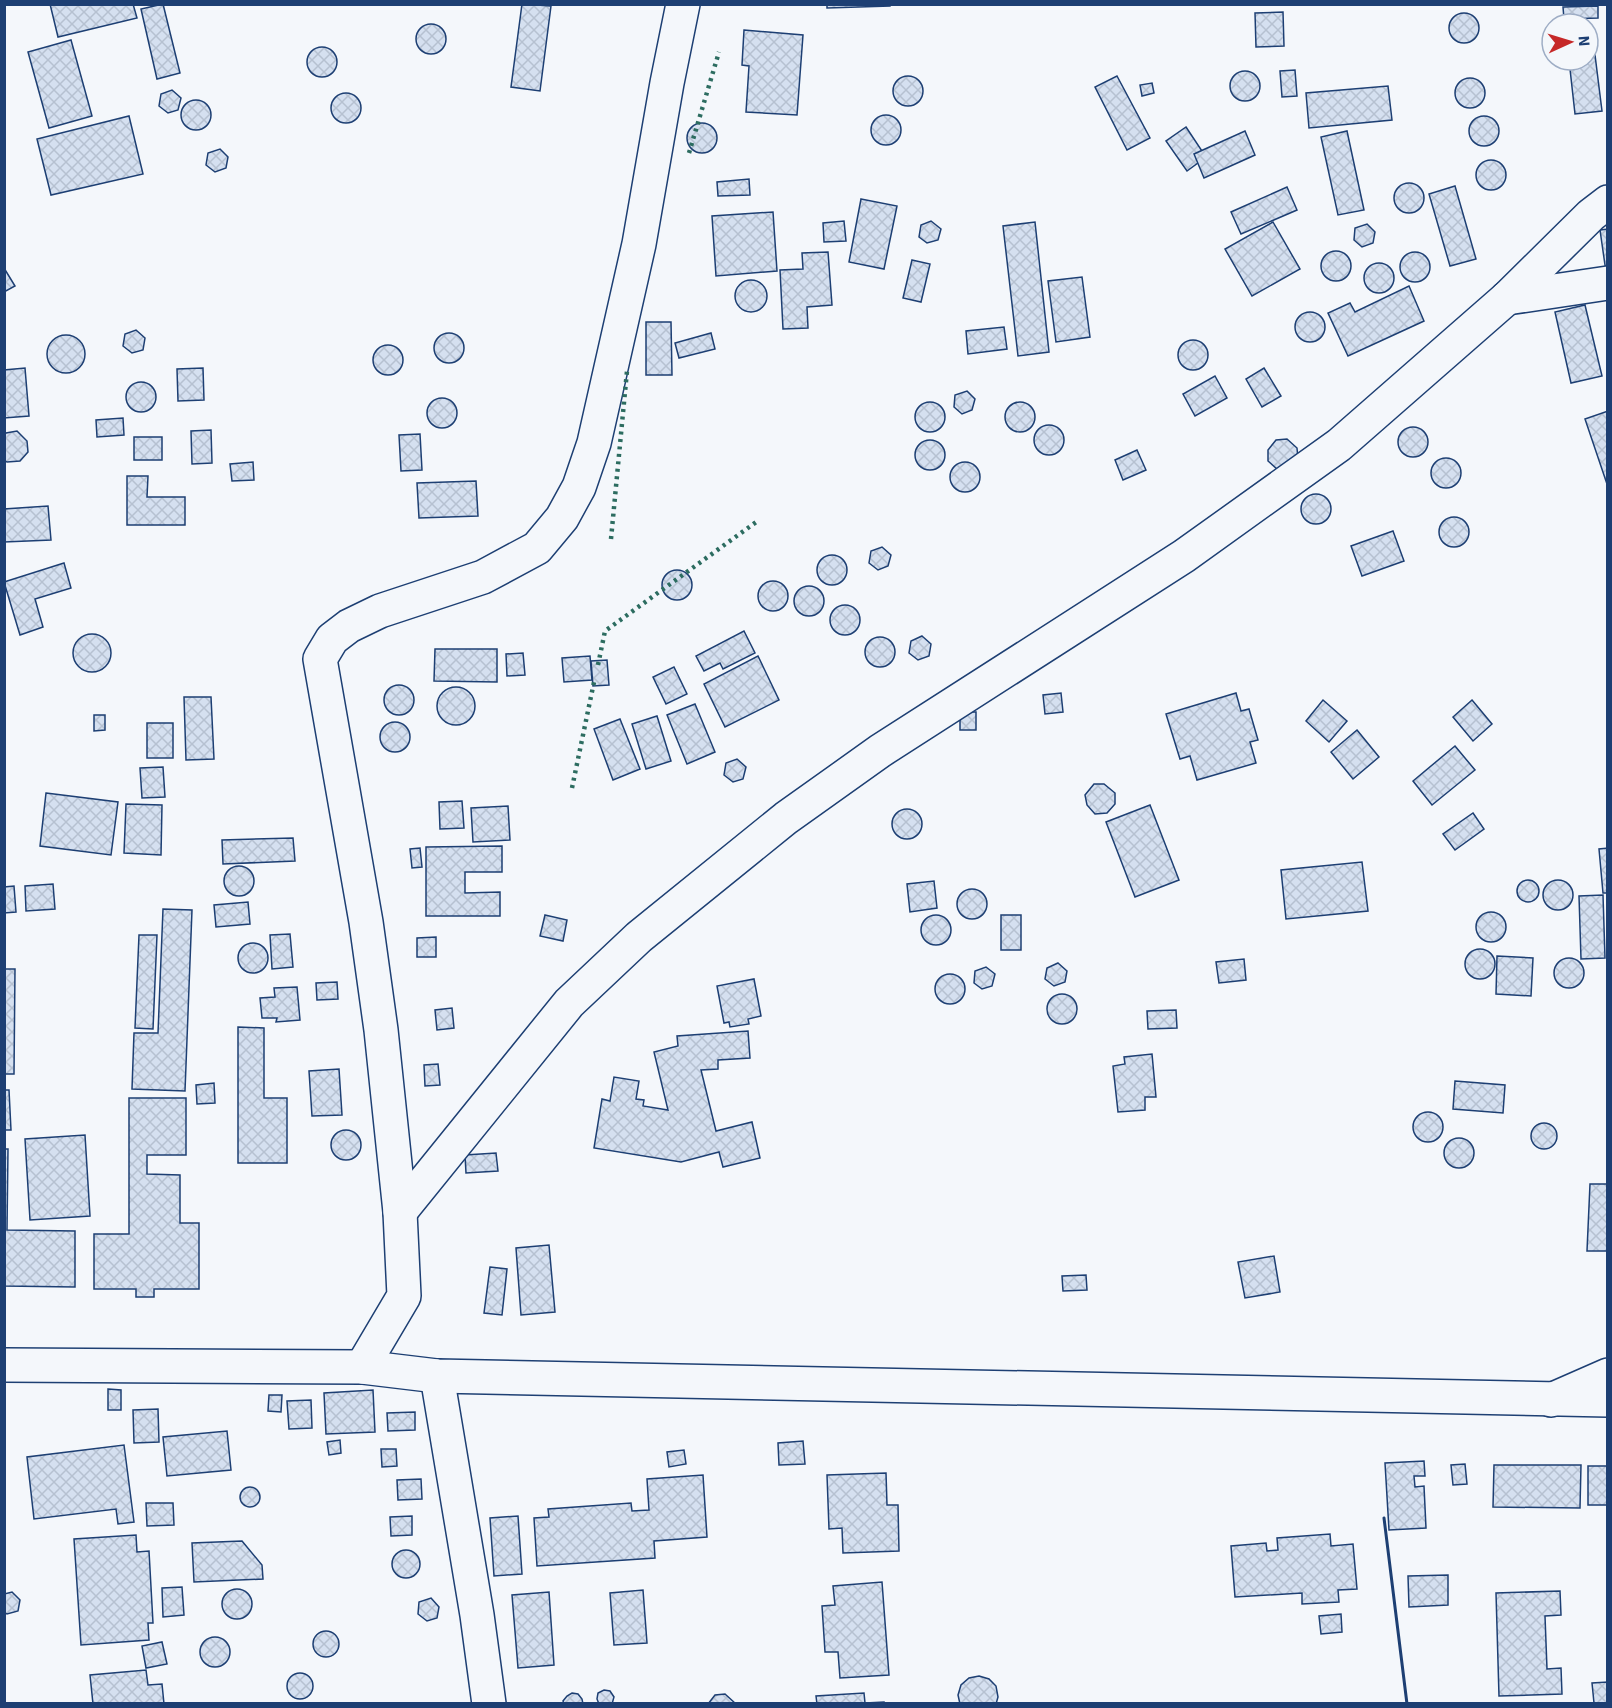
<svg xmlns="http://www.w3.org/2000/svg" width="1612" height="1708" viewBox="0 0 1612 1708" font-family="'Source Sans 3',sans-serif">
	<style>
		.building { fill: url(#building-cross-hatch); stroke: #1d3f73; stroke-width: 1.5 }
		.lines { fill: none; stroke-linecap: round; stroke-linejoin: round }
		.street-casing { stroke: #1d3f73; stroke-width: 36 }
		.secondary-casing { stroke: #1d3f73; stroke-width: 36 }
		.street { stroke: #f4f7fb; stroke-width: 33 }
		.secondary { stroke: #f4f7fb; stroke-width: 33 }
		.hedge { stroke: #2c6c60; stroke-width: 4.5; stroke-dasharray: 3 4.5; stroke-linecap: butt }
		.wall { stroke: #1d3f73; stroke-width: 3 }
	</style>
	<defs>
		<pattern id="building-cross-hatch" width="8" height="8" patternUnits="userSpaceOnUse" patternTransform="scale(1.5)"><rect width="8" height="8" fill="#d5e0f0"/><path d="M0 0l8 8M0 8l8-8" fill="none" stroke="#b6c1d1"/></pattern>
	</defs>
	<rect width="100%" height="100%" fill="#f4f7fb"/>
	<g class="building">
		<path d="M50,4H133L137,18L58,37Z"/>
		<path d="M163,4L180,73L157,79L141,9Z"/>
		<path d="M522,4L551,6L540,91L511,87Z"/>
		<path d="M827,4H890V6L827,8Z"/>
		<path d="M1598,6V18L1564,19L1563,7Z"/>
		<path d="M1283,12L1284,46L1256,47L1255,13Z"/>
		<circle cx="1464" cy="28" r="15"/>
		<circle cx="431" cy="39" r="15"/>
		<path d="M744,30L803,35L797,115L746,112L749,66L742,65Z"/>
		<path d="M71,40L92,116L49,128L28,52Z"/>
		<circle cx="322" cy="62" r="15"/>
		<path d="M1588,55H1595L1602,111L1575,114L1569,60H1588Z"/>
		<path d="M1295,70L1297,96L1282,97L1280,71Z"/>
		<circle cx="1245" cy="86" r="15"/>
		<path d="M1117,76L1150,138L1127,150L1095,87Z"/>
		<circle cx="908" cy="91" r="15"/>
		<circle cx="1470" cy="93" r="15"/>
		<path d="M1152,83L1154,93L1142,96L1140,85Z"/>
		<path d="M1388,86L1392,120L1309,128L1306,93Z"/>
		<path d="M172,90L181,98L178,110L168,113L159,106L161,94Z"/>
		<circle cx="346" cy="108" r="15"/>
		<circle cx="196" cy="115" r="15"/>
		<circle cx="886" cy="130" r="15"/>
		<path d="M129,116L143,174L51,195L37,139Z"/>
		<circle cx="1484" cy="131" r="15"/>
		<circle cx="702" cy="138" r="15"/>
		<path d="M1186,127L1206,157L1187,171L1166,141Z"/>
		<path d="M1245,131L1255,155L1204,178L1194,154Z"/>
		<path d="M1347,131L1364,210L1338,215L1321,137Z"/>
		<path d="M220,149L228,157L226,168L215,172L206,165L208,153Z"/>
		<circle cx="1491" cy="175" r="15"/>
		<path d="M749,179L750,195L718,196L717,182Z"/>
		<circle cx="1409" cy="198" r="15"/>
		<path d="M1455,186L1476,259L1450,266L1429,194Z"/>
		<path d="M1287,187L1297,210L1241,234L1231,212Z"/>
		<path d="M861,199L897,206L884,269L849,262Z"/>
		<path d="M773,212L777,271L716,276L712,216Z"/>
		<path d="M844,221L846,241L824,242L823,223Z"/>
		<path d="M931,221L941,229L938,240L927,243L919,237L921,225Z"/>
		<path d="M1035,222L1049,352L1018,356L1003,226Z"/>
		<path d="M1273,222L1300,269L1252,296L1225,249Z"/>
		<path d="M1367,224L1375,232L1373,243L1362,247L1354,240L1355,228Z"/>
		<path d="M1608,229L1607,279L1600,230Z"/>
		<circle cx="1336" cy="266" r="15"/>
		<circle cx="1415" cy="267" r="15"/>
		<path d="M828,252L832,305L807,307L808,328L783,329L780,270L803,269L802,253Z"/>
		<path d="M912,260L930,264L921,302L903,298Z"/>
		<circle cx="1379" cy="278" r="15"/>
		<path d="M4,268L15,286L4,292Z"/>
		<path d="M1082,277L1090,337L1056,342L1048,281Z"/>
		<circle cx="751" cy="296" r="16"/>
		<path d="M1409,286L1424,321L1348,356L1328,313L1350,303L1355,312Z"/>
		<path d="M1585,305L1602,376L1571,383L1555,312Z"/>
		<circle cx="1310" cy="327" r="15"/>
		<path d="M646,322H671L672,375H646Z"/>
		<path d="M1004,327L1007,349L968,354L966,331Z"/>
		<path d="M136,330L145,338L143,350L132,353L123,346L125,334Z"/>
		<path d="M711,333L715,349L679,358L675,343Z"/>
		<circle cx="449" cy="348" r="15"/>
		<circle cx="66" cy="354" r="19"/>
		<circle cx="1193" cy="355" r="15"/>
		<circle cx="388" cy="360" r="15"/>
		<path d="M25,368L29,416L4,418V370Z"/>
		<path d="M203,368L204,400L178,401L177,369Z"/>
		<path d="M1264,368L1281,396L1262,407L1246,379Z"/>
		<path d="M1215,376L1227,398L1195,416L1183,394Z"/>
		<circle cx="141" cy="397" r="15"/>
		<path d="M967,391L975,399L972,410L962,414L954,407L955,395Z"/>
		<circle cx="442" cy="413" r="15"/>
		<circle cx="1020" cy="417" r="15"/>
		<circle cx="930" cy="417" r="15"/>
		<path d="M1608,411V487L1585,419Z"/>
		<path d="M123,418L124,435L97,437L96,420Z"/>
		<circle cx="1049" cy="440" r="15"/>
		<circle cx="1413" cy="442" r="15"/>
		<path d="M211,430L212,463L192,464L191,431Z"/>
		<path d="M17,431L27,441L28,452L20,461L7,462L4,460V435L6,433Z"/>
		<path d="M420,434L422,470L401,471L399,435Z"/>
		<rect x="134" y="437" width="28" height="23"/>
		<path d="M1287,439L1297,448L1298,459L1277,469L1268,461V450L1276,440Z"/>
		<circle cx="930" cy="455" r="15"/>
		<path d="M1137,450L1146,470L1123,480L1115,460Z"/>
		<circle cx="1446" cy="473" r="15"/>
		<path d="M253,462L254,480L232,481L230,464Z"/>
		<circle cx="965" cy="477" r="15"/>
		<path d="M127,476H148L147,497H185V525H127Z"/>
		<path d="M476,481L478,516L419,518L417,483Z"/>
		<circle cx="1316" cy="509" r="15"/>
		<path d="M48,506L51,540L4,542V509Z"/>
		<circle cx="1454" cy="532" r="15"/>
		<path d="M1393,531L1404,561L1362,576L1351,546Z"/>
		<path d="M882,547L891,555L888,566L878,570L869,563L871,551Z"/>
		<circle cx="832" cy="570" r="15"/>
		<path d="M64,563L71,588L35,599L43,627L20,635L4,582Z"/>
		<circle cx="677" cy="585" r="15"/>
		<circle cx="773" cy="596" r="15"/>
		<circle cx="809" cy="601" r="15"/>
		<circle cx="845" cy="620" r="15"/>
		<path d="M744,631L755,653L723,669L720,663L704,671L696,656Z"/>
		<circle cx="92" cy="653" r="19"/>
		<path d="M922,636L931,644L929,656L918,660L909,653L911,641Z"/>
		<circle cx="880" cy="652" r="15"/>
		<path d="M435,649H497V682L434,681Z"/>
		<path d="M523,653L525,675L507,676L506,654Z"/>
		<path d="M590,656L592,680L564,682L562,658Z"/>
		<path d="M758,656L779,700L725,727L704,684Z"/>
		<path d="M607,660L609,685L593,686L591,661Z"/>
		<path d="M674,667L687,694L666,704L653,677Z"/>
		<circle cx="399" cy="700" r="15"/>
		<circle cx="456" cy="706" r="19"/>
		<path d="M1061,693L1063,712L1045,714L1043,695Z"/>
		<path d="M1236,693L1241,711L1249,709L1258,740L1250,742L1256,763L1197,780L1190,756L1180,759L1166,714Z"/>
		<path d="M184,697H211L214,759L186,760Z"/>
		<path d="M1323,700L1347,721L1329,742L1306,721Z"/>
		<path d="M1472,700L1492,724L1473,741L1453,717Z"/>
		<path d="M695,704L715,752L687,764L667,715Z"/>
		<rect x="960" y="712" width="16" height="18"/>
		<path d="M94,715H105V730L94,731Z"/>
		<path d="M657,716L671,761L646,769L632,724Z"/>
		<path d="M620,719L640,769L613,780L594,729Z"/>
		<circle cx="395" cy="737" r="15"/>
		<rect x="147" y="723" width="26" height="35"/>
		<path d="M1357,730L1379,757L1353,779L1331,752Z"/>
		<path d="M1455,746L1475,770L1432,805L1413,781Z"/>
		<path d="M737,759L746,767L743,779L733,782L724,775L726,763Z"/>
		<path d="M163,767L165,797L142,798L140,768Z"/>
		<path d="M1094,784H1104L1115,793V804L1107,813L1095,814L1087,805L1085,795Z"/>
		<path d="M46,793L118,802L111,855L40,846Z"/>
		<path d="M462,801L464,828L440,829L439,802Z"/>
		<path d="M126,804L162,805L161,855L124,853Z"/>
		<path d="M1150,805L1179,880L1135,897L1106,822Z"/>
		<path d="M508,806L510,840L473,842L471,808Z"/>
		<circle cx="907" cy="824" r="15"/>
		<path d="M1473,813L1484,829L1455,850L1443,834Z"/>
		<path d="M293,838L295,861L223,864L222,840Z"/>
		<path d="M502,846V872H465V893L500,892V916H426V847Z"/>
		<path d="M420,848L422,867L412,868L410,849Z"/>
		<path d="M1608,848V893H1603L1599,849Z"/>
		<path d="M1362,862L1368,911L1286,919L1281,870Z"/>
		<circle cx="239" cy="881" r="15"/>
		<circle cx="1558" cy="895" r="15"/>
		<circle cx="1528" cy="891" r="11"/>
		<path d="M934,881L937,908L910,912L907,884Z"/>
		<path d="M53,884L55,909L26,911L25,886Z"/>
		<path d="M14,886L16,912L4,913V887Z"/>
		<circle cx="972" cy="904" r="15"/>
		<path d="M1603,895L1605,958L1581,959L1579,896Z"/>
		<path d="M248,902L250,924L216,927L214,905Z"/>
		<path d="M163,909L192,910L185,1091L132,1089L134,1033H158Z"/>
		<circle cx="1491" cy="927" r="15"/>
		<circle cx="936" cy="930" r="15"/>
		<path d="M545,915L567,920L563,941L540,936Z"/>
		<rect x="1001" y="915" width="20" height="35"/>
		<path d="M290,934L293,967L272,969L270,935Z"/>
		<path d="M139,935H157L153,1029L135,1028Z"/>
		<path d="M436,937V957H417V938Z"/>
		<circle cx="253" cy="958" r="15"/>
		<circle cx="1480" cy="964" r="15"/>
		<path d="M1497,956L1533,958L1531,996L1496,994Z"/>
		<circle cx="1569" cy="973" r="15"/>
		<path d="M1244,959L1246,980L1219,983L1216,962Z"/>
		<path d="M1058,963L1067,971L1065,982L1054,986L1045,979L1047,968Z"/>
		<path d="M986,967L995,974L992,986L982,989L974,983L975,971Z"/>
		<path d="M4,969H15L14,1074H4Z"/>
		<circle cx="950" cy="989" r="15"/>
		<path d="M754,979L761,1016L748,1019L749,1024L730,1027L729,1022L724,1023L717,986Z"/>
		<path d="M337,982L338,999L317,1000L316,983Z"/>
		<path d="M297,987L300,1020L276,1022L277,1018H262L260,998L275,997L274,988Z"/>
		<circle cx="1062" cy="1009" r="15"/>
		<path d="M452,1008L454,1028L437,1030L435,1010Z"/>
		<path d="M1176,1010L1177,1028L1148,1029L1147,1011Z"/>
		<path d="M238,1027L264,1028V1098H287V1163H238Z"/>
		<path d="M748,1031L750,1058L718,1060V1069L701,1070L716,1131L752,1122L760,1158L723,1167L719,1152L681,1162L594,1148L602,1099L610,1101L614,1077L639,1081L636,1099L644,1100L643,1106L668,1110L654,1052L678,1046L677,1036Z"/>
		<path d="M1152,1054L1156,1097H1145V1110L1118,1112L1113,1066L1125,1064L1124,1057Z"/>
		<path d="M438,1064L440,1085L425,1086L424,1065Z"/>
		<path d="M339,1069L342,1115L312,1116L309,1071Z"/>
		<path d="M1455,1081L1505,1085L1503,1113L1453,1109Z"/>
		<path d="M214,1083L215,1103L197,1104L196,1085Z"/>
		<path d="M4,1090H9L11,1130H4Z"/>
		<path d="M129,1098H186V1155H147V1174L180,1175V1223H199V1289H154V1297H136V1289H94V1234H129Z"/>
		<circle cx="1428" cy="1127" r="15"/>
		<circle cx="1544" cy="1136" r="13"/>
		<circle cx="346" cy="1145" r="15"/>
		<path d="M85,1135L90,1216L30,1220L25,1139Z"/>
		<circle cx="1459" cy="1153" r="15"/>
		<path d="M4,1149H8L7,1230L75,1231V1287L4,1286Z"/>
		<path d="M496,1153L498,1171L466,1173L465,1155Z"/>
		<path d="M1590,1184H1608V1251H1587Z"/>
		<path d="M549,1245L555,1312L521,1315L516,1248Z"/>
		<path d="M1274,1256L1280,1292L1245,1298L1238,1262Z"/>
		<path d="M490,1267L507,1269L502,1315L484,1313Z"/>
		<path d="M1086,1275L1087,1290L1063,1291L1062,1276Z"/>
		<path d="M108,1389L121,1390V1410H108Z"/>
		<path d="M373,1390L375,1432L326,1434L324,1393Z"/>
		<path d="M269,1395H282L281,1412L268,1411Z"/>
		<path d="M311,1400L312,1428L289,1429L287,1401Z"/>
		<path d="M158,1409L159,1442L134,1443L133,1410Z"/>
		<path d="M415,1412V1430L388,1431L387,1413Z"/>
		<path d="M227,1431L231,1470L167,1476L163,1437Z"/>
		<path d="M340,1440L341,1453L329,1455L327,1442Z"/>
		<path d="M803,1441L805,1464L779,1465L778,1443Z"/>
		<path d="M124,1445L134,1522L118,1524L116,1509L34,1519L27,1457Z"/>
		<path d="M381,1449H396L397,1466L382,1467Z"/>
		<path d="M684,1450L686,1464L669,1467L667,1452Z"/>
		<path d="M1424,1461L1425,1476H1414L1415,1487L1424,1486L1426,1528L1389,1530L1385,1463Z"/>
		<path d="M1465,1464L1467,1484L1453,1485L1451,1465Z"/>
		<path d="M1494,1465H1581L1580,1508L1493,1507Z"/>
		<rect x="1588" y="1466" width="20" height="39"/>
		<path d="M886,1473L887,1505H898L899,1551L843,1553L842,1528L829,1529L827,1475Z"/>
		<path d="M703,1475L707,1537L654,1541L655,1558L537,1566L534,1518L549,1517L548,1509L631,1503L632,1511L649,1510L647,1479Z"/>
		<path d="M421,1479L422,1499L398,1500L397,1480Z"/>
		<circle cx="250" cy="1497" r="10"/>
		<path d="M146,1503H173L174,1525L147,1526Z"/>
		<path d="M412,1516V1535L391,1536L390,1517Z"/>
		<path d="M518,1516L522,1574L494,1576L490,1518Z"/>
		<path d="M1330,1534L1331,1546L1353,1544L1357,1589L1338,1590L1339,1602L1302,1604V1593L1235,1597L1231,1546L1266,1543L1267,1551L1278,1550L1277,1538Z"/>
		<path d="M136,1535L137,1552L149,1551L153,1623H148L149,1640L81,1645L74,1539Z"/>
		<path d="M242,1541L262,1565L263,1579L194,1582L192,1543Z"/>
		<circle cx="406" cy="1564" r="14"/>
		<path d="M1448,1575V1605L1409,1607L1408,1576Z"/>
		<path d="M882,1582L889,1675L840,1678L838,1652H825L822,1606L835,1605L833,1586Z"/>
		<path d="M182,1587L184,1615L163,1617L162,1588Z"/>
		<circle cx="237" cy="1604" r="15"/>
		<path d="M643,1590L647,1643L614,1645L610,1593Z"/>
		<path d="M1560,1591L1561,1615L1545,1616L1547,1669L1561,1668L1562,1694L1499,1696L1496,1593Z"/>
		<path d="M12,1592L20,1600L18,1611L7,1614L4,1612V1594Z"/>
		<path d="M549,1592L554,1665L518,1668L512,1595Z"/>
		<path d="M431,1598L439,1607L437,1618L427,1621L418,1614L419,1602Z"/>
		<path d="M1341,1614L1342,1632L1321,1634L1319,1616Z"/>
		<circle cx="326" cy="1644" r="13"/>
		<circle cx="215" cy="1652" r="15"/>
		<path d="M162,1642L167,1664L146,1668L142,1646Z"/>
		<path d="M146,1670L148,1685L162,1684L164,1704H93L90,1675Z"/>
		<circle cx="300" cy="1686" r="13"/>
		<path d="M979,1676L989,1679L996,1686L998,1697L996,1704H960L958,1695L961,1685L969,1678Z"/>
		<path d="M1608,1682V1704H1583L1594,1703L1592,1683Z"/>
		<path d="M604,1690L610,1691L614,1697L612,1704H599L597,1699L598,1693Z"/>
		<path d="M572,1693L578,1694L582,1699L583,1704H564L563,1701L567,1696Z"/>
		<path d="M864,1693L865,1703L884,1702V1704H817L816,1696Z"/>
		<path d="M725,1694L736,1704H708L715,1695Z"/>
	</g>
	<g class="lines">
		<g class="street-casing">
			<g id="street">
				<path d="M1507,298L1608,283"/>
				<path d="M400,1212L569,1003L639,937L786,818L880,751L1184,556L1339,445L1507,298L1591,215L1608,202"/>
				<path d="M362,1367L404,1296L400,1212L381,1030L366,922L320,659L332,639L349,626L380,611L483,577L537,548L562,518L579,487L594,443L639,244L667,83L683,4"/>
				<path d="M437,1376L477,1615L489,1704"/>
				<path d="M1551,1400L1608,1375"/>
			</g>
		</g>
		<g class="secondary-casing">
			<path id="secondary" d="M4,1365L362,1367L437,1376L1608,1400"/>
		</g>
		<use href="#street" class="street"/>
		<use href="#secondary" class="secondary"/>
		<g class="hedge">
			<path d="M689,153L719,52"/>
			<path d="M611,539L627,371"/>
			<path d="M598,665L605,631L759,520"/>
			<path d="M572,788L594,682"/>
		</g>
		<path class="wall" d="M1384,1518L1407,1704"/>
	</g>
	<rect width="1612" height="1708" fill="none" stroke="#1d3f73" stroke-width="12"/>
	<g transform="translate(1570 42) rotate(86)"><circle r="28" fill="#f4f7fb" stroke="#9eadc5" stroke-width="1.5"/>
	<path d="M0-4.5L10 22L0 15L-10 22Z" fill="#c62828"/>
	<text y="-9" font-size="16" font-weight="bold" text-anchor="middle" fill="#1d3f73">N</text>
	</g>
</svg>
